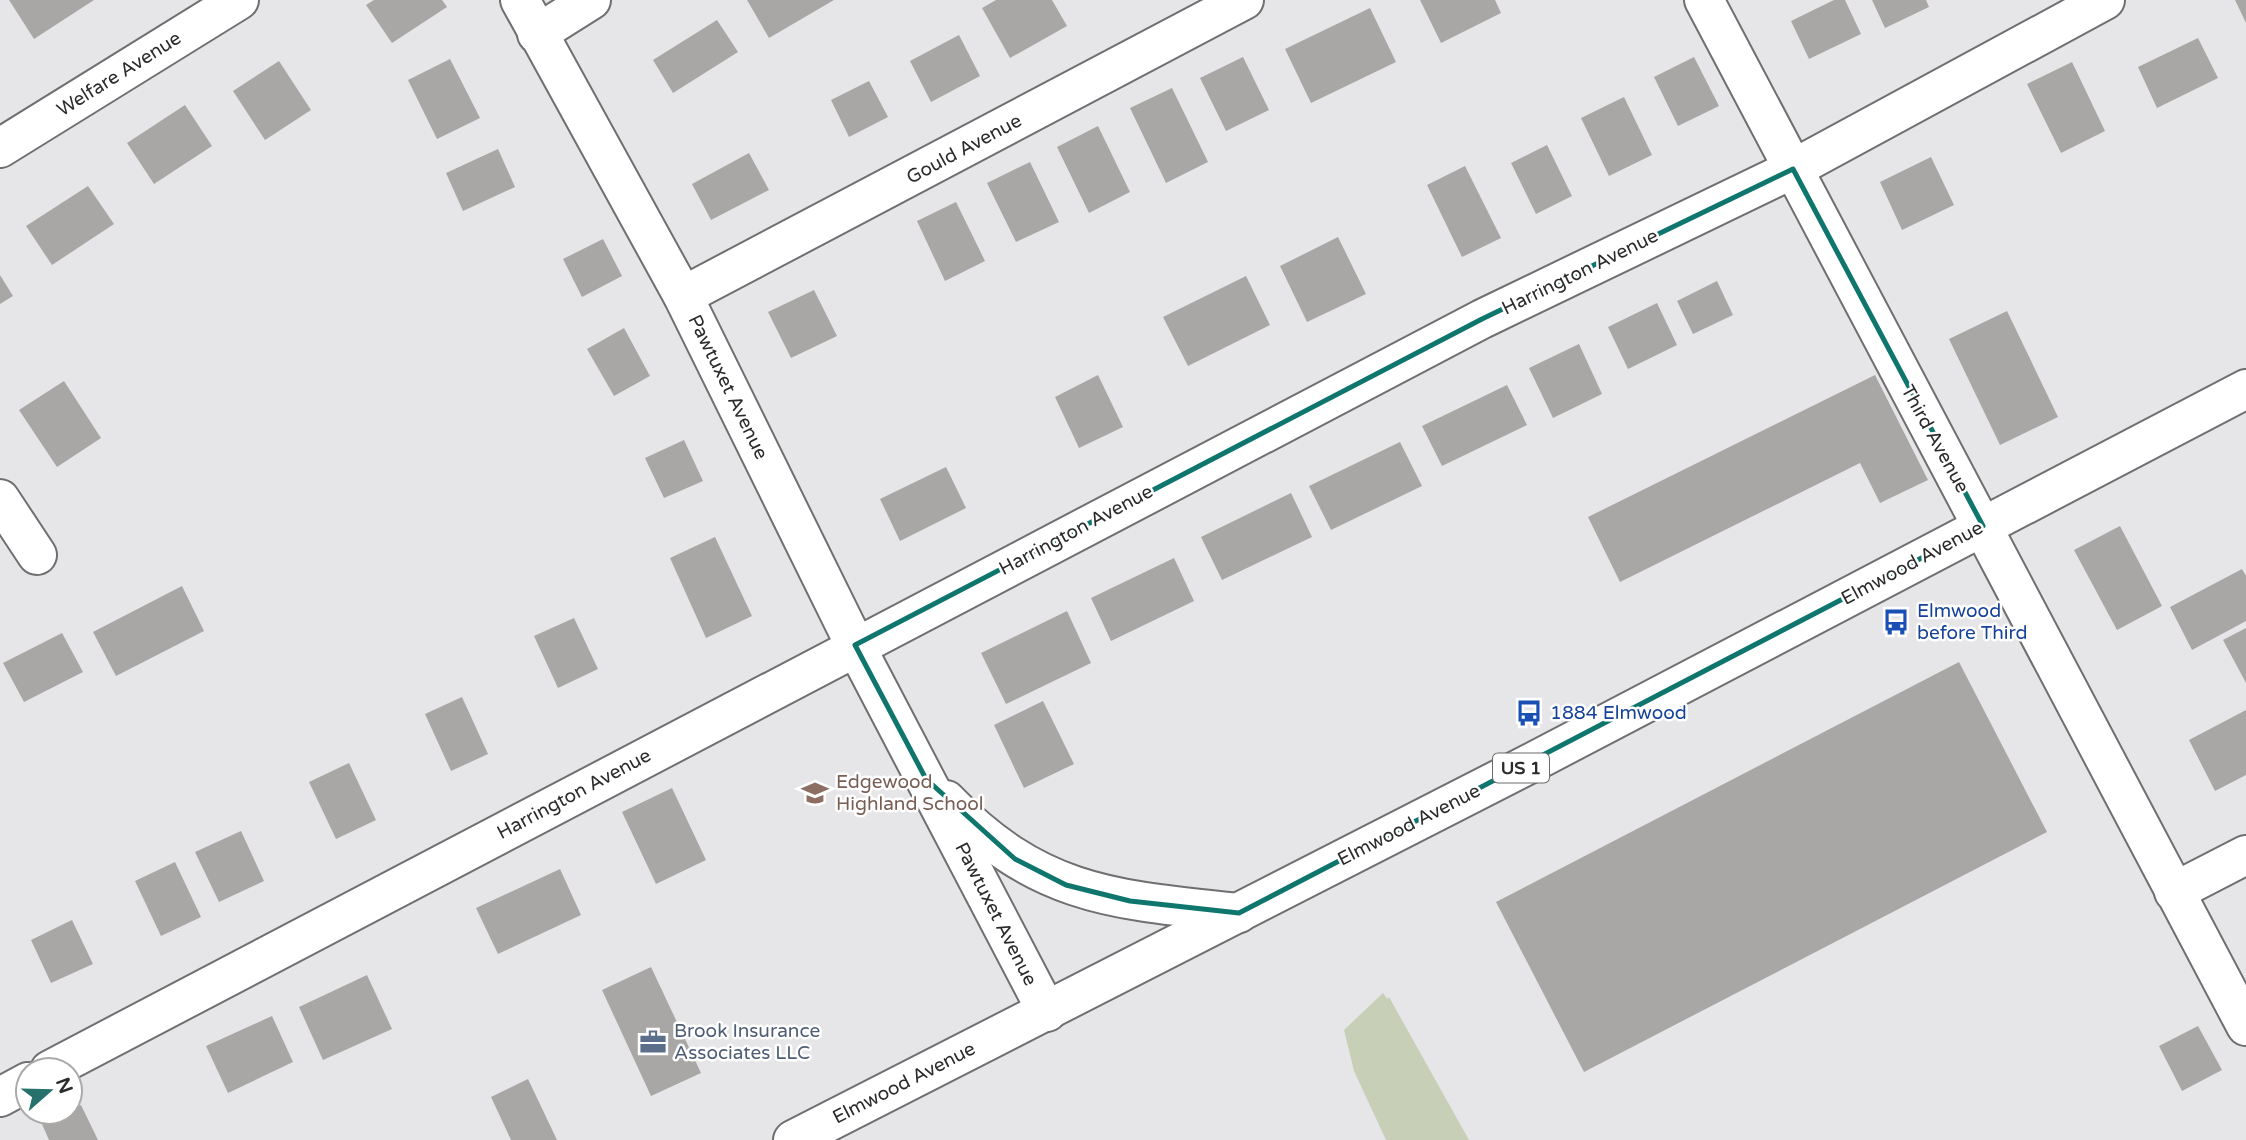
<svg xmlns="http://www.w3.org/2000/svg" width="2246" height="1140" viewBox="0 0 2246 1140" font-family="'Varela Round',sans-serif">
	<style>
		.green { fill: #c7cfb6 }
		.building { fill: #a9a7a5 }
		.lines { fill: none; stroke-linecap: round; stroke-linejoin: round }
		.street-casing { stroke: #6f6f71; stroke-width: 42 }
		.primary-casing { stroke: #6f6f71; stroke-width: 42 }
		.street { stroke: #fff; stroke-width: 38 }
		.primary { stroke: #fff; stroke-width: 38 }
		.marked { fill: none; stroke: #0f766e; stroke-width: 5; stroke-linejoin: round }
		.labels { text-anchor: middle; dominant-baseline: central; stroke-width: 5; stroke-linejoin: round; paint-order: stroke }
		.shield { fill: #fff; stroke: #6b6b6b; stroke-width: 2 }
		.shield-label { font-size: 18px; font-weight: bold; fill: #2b2b2c }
		.street-label { font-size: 19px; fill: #2b2b2c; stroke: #fff }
		.transit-label { font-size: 19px; fill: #164399; stroke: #fff; text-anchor: start }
		.education-label { font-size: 19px; fill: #785e54; stroke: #fff; text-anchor: start }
		.service-label { font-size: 19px; fill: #4e5e75; stroke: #fff; text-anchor: start }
	</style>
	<rect width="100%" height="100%" fill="#e6e6e9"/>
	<path class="green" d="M1383,993L1387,999L1389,997L1469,1140H1386L1354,1071L1344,1030Z"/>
	<g class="building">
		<path d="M9,0H94L34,39Z"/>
		<path d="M374,0H442L447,7L392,43L366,5Z"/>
		<path d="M747,0H834L769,38Z"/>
		<path d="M996,0H1052L1067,26L1010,58L982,8Z"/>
		<path d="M1420,0H1495L1501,13L1441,43Z"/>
		<path d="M1834,0H1845L1861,34L1809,59L1791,21Z"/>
		<path d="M1872,0H1926L1929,7L1885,28Z"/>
		<path d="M2235,0H2246V23Z"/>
		<path d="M1370,8L1396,62L1311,103L1285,49Z"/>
		<path d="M717,20L738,52L673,93L653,60Z"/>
		<path d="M959,35L980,76L931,102L910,61Z"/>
		<path d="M2198,38L2218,78L2157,108L2138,67Z"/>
		<path d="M1243,57L1269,110L1226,131L1200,78Z"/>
		<path d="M1694,57L1719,106L1678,126L1654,77Z"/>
		<path d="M450,59L480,118L437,139L408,80Z"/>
		<path d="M279,61L311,110L265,140L233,91Z"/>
		<path d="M2072,62L2105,131L2061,153L2027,84Z"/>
		<path d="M869,81L888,117L849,137L831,100Z"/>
		<path d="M1172,88L1208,162L1166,183L1130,108Z"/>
		<path d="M1624,97L1652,155L1609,176L1581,118Z"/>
		<path d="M185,105L212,146L154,184L127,143Z"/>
		<path d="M1098,126L1130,192L1089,213L1057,147Z"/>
		<path d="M1547,145L1572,196L1536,214L1511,163Z"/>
		<path d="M498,149L515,187L463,211L446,173Z"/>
		<path d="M749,153L769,190L711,220L692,184Z"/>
		<path d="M1931,157L1954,205L1902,230L1880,182Z"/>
		<path d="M1030,162L1059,222L1016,242L987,183Z"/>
		<path d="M1465,166L1501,238L1462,257L1427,185Z"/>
		<path d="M88,186L114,224L52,265L26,226Z"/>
		<path d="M956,202L985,261L945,281L917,221Z"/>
		<path d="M1338,237L1366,294L1307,322L1280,266Z"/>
		<path d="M603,239L622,276L582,297L563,259Z"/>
		<path d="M0,275L13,296L0,304Z"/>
		<path d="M1246,276L1270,325L1188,366L1163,317Z"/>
		<path d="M1717,281L1733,315L1693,334L1677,301Z"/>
		<path d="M814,290L837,336L791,358L768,312Z"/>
		<path d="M1657,303L1677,345L1628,369L1608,327Z"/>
		<path d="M2007,311L2058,417L2000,445L1949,339Z"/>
		<path d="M624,328L650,376L614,396L587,349Z"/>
		<path d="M1579,344L1602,394L1553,418L1529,368Z"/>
		<path d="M1098,375L1123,427L1079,448L1055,397Z"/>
		<path d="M1875,375L1928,480L1880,503L1860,463L1620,582L1588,517Z"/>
		<path d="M64,381L101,438L57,467L19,410Z"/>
		<path d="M1507,385L1527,425L1442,466L1422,426Z"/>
		<path d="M684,440L703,481L664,498L645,458Z"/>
		<path d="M1400,442L1422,486L1331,530L1309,486Z"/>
		<path d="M946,467L966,508L900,541L880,499Z"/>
		<path d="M1291,493L1312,537L1222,580L1201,537Z"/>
		<path d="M2120,526L2162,606L2117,630L2074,550Z"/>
		<path d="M715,537L752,616L706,638L670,558Z"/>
		<path d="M1174,558L1194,601L1111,641L1091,598Z"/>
		<path d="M2242,569L2246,576V621L2192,650L2170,607Z"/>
		<path d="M182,586L204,631L116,676L93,632Z"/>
		<path d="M1067,611L1091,663L1006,704L981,653Z"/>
		<path d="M574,618L598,669L558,688L534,636Z"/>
		<path d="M2246,628V683L2223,640Z"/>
		<path d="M62,633L83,672L24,702L3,663Z"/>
		<path d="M1959,662L2047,832L1584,1072L1496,902Z"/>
		<path d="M462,697L488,754L451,771L425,714Z"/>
		<path d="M1043,701L1074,764L1024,788L994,725Z"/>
		<path d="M2246,710V775L2215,791L2189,740Z"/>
		<path d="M349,763L376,820L336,839L309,782Z"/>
		<path d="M672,788L706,860L656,884L622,812Z"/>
		<path d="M241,831L264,881L219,902L195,852Z"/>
		<path d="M175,862L201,917L161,936L135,881Z"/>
		<path d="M560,869L581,915L498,954L476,908Z"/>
		<path d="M72,920L93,964L51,983L31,940Z"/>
		<path d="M651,967L701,1073L651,1096L602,990Z"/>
		<path d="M367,975L392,1029L323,1060L299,1007Z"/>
		<path d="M272,1016L293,1062L228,1093L206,1046Z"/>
		<path d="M2198,1026L2222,1070L2182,1091L2159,1046Z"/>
		<path d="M528,1079L557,1140H511L491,1097Z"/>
		<path d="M81,1105L98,1140H49L42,1124Z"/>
	</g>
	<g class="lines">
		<g class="street-casing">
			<g id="street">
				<path d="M520,0L683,296L855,645L1047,1012"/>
				<path d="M1704,0L2246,1026"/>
				<path d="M537,34L591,0"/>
				<path d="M0,148L239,0"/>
				<path d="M683,296L1244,0"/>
				<path d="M0,499L37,555"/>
				<path d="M946,800C1038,896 1115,900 1239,913"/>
				<path d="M2174,892L2246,855"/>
				<path d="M50,1070L1482,319L1793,169L2105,0"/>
				<path d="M0,1097L28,1082"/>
			</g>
		</g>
		<g class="primary-casing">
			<path id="primary" d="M793,1140L1533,762L2246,389"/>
		</g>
		<use href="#street" class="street"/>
		<use href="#primary" class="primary"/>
	</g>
	<path class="marked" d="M1793,169L1983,526L1239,913L1130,901L1066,885L1015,859L926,779L855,645L1482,319Z"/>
	<defs>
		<g id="bus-bare" transform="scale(2.1)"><path d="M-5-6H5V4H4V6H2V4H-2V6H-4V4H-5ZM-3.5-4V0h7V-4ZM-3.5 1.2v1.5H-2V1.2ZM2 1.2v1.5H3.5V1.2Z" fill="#1a4fb4" stroke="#fff" stroke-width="2.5" paint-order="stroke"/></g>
		<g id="school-bare" transform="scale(2.1)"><path d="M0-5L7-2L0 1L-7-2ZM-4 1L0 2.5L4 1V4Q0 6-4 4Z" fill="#8d6e63" stroke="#fff" stroke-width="2.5" paint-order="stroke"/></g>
		<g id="office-bare" transform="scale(2.1)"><path d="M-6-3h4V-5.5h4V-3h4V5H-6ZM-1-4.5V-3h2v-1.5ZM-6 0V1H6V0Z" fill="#5c6f8a" stroke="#fff" stroke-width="2.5" paint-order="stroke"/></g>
	</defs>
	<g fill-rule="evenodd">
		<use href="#bus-bare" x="1896" y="622"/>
		<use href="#bus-bare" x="1529" y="713"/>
		<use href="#school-bare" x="815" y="793"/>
		<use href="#office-bare" x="653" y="1042"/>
	</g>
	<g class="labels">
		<rect class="shield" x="1493" y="753.5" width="56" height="29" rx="5"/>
		<g class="shield-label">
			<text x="1521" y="768">US 1</text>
		</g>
		<g class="street-label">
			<text transform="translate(119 74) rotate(-32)">Welfare Avenue</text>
			<text transform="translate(964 149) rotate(-28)">Gould Avenue</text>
			<text transform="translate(1580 272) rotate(-26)">Harrington Avenue</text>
			<text transform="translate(728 387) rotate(64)">Pawtuxet Avenue</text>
			<text transform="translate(1935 439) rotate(61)">Third Avenue</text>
			<text transform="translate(1076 530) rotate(-28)">Harrington Avenue</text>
			<text transform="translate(1912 563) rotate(-28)">Elmwood Avenue</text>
			<text transform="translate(574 794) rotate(-28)">Harrington Avenue</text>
			<text transform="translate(1409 825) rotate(-27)">Elmwood Avenue</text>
			<text transform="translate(996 914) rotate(63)">Pawtuxet Avenue</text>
			<text transform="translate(904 1083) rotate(-27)">Elmwood Avenue</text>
		</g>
		<g class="transit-label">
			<text x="1917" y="611">Elmwood<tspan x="1917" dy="22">before Third</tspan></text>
			<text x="1550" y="713">1884 Elmwood</text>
		</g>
		<g class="education-label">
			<text x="836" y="782">Edgewood<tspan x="836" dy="22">Highland School</tspan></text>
		</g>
		<g class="service-label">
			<text x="674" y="1031">Brook Insurance<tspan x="674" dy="22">Associates LLC</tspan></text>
		</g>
	</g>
	<g transform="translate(49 1091) rotate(70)"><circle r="33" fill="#ffffff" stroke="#aaaaab" stroke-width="2"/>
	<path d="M0-5L12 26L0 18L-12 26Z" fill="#27716d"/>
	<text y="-10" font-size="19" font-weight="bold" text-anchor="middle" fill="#2b2b2c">N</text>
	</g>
</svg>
